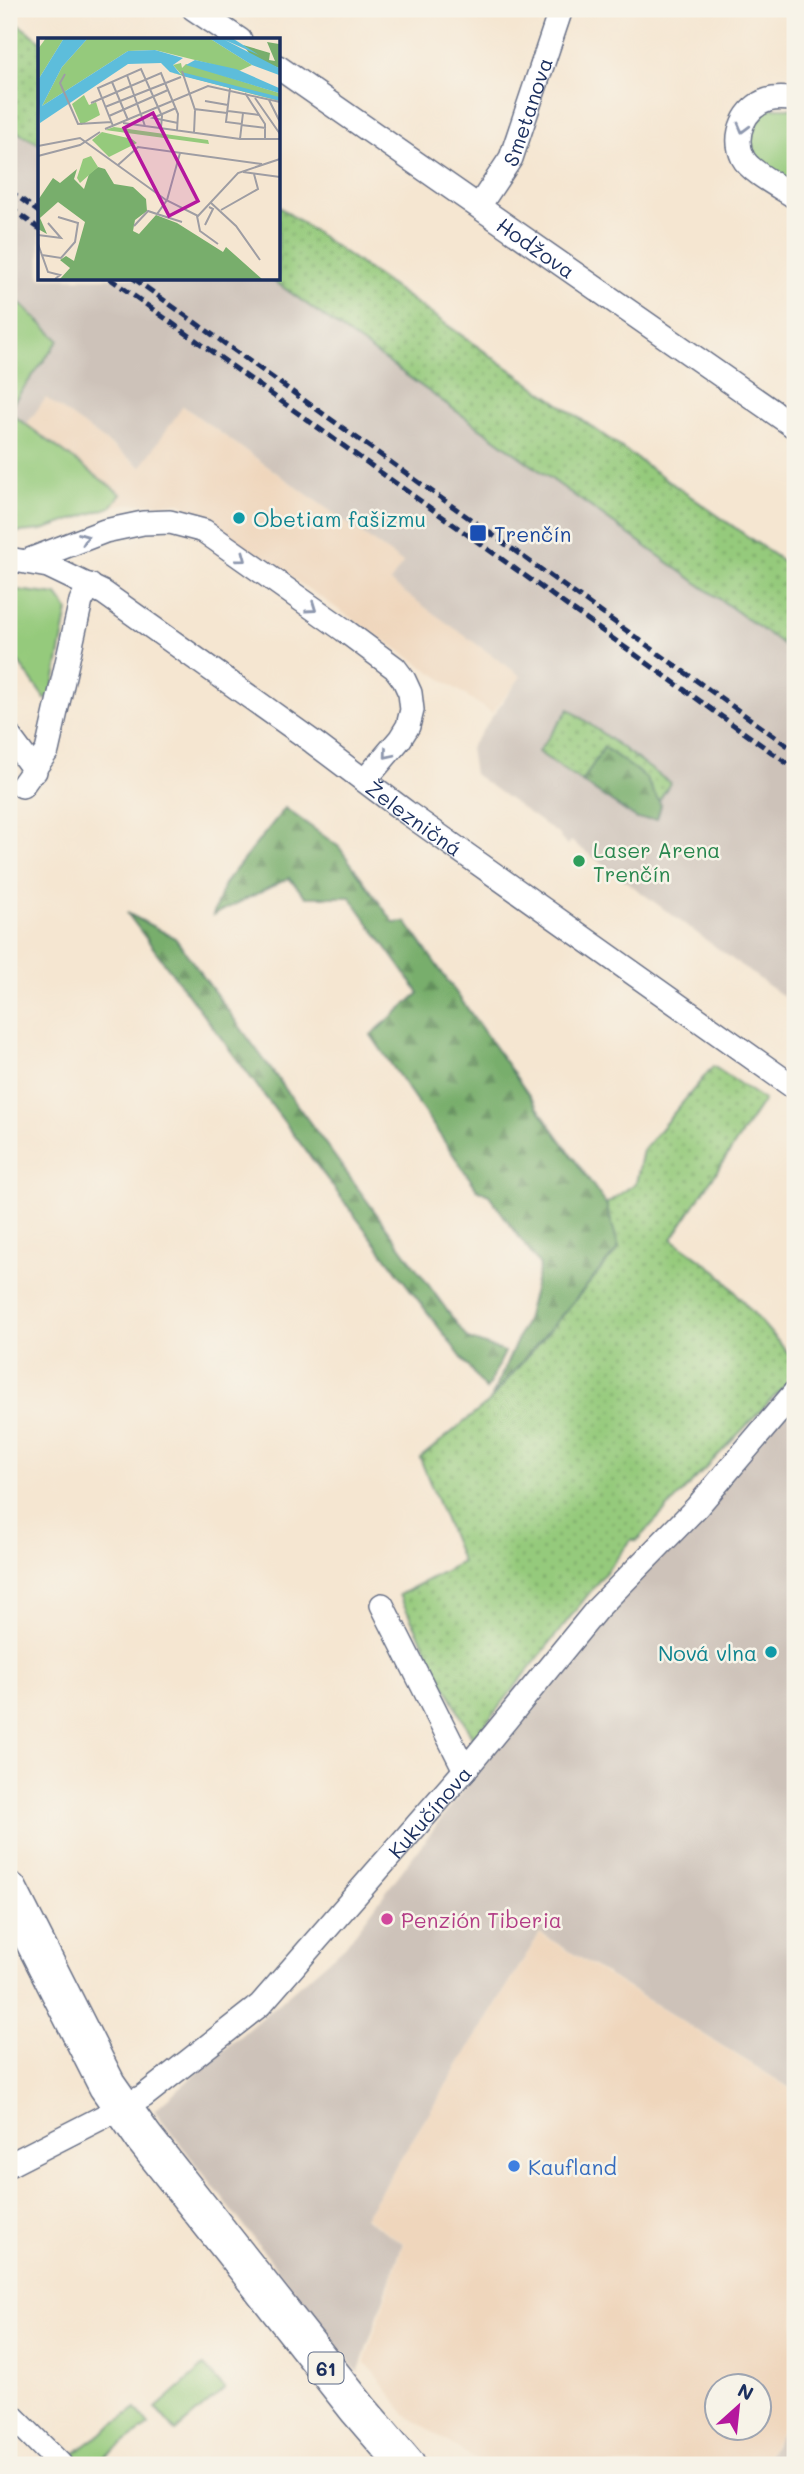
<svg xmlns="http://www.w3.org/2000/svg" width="804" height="2474" viewBox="0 0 804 2474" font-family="Mali,sans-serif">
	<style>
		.built { fill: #efd6bc; fill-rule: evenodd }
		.industrial { fill: #cdc2b9 }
		.grass { fill: url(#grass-dots); stroke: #587c6d; stroke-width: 2 }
		.forest { fill: url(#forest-firs); stroke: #4a6e65; stroke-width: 2 }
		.park { fill: #95ca7c; stroke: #587c6d; stroke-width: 2 }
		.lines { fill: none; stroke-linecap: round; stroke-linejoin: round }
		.street-casing { stroke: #676f86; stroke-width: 26 }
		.primary-casing { stroke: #676f86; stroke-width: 40 }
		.street { stroke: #fff; stroke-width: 23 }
		.primary { stroke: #fff; stroke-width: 37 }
		.rail { stroke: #1b2f5e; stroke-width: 5; stroke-dasharray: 10 5; stroke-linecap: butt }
		.oneway { stroke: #8d97ae }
		.culture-dot { fill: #0f9aa8; stroke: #f7f3e8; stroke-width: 2.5 }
		.transit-dot { fill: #1a4fb4; stroke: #f7f3e8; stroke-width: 2.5 }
		.leisure-dot { fill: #2e9e5b; stroke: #f7f3e8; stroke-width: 2.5 }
		.hotel-dot { fill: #d1479c; stroke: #f7f3e8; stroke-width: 2.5 }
		.shop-dot { fill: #3f7fe0; stroke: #f7f3e8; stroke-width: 2.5 }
		.labels { text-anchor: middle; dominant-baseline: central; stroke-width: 5; stroke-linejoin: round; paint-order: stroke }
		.shield { fill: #f7f3e8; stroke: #5d6a87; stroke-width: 2 }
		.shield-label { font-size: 19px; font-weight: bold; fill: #1b2f5e }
		.street-label { font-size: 21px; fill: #1b2f5e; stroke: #f7f3e8 }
		.culture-label { font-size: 21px; fill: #0d838f; stroke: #f7f3e8; text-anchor: start }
		.transit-label { font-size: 21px; fill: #164399; stroke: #f7f3e8; text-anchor: start }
		.leisure-label { font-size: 21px; fill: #27864d; stroke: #f7f3e8; text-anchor: start }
		.hotel-label { font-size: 21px; fill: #b23c85; stroke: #f7f3e8; text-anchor: start }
		.shop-label { font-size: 21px; fill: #366cbe; stroke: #f7f3e8; text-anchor: start }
		.inset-river { fill: none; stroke: #5dbddb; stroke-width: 3.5 }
		.inset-road { fill: none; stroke: #9e9da3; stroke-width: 2 }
		.view { fill: #b5179e; fill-opacity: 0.15; stroke: #b5179e; stroke-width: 3.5 }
		.inset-edge { fill: none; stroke: #1b2f5e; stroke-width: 3.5 }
	</style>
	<defs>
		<pattern id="grass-dots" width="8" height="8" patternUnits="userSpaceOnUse" patternTransform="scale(1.75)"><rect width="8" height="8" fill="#95ca7c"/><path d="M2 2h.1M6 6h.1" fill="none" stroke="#79a469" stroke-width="1.8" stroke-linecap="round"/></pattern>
		<pattern id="forest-firs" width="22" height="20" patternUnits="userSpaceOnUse" patternTransform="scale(1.75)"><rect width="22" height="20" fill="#78ae6c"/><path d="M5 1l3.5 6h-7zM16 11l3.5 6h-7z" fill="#628e5c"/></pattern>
	</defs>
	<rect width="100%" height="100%" fill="#f7f3e8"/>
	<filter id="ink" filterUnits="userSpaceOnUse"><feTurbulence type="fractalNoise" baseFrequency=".0143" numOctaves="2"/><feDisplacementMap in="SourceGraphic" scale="14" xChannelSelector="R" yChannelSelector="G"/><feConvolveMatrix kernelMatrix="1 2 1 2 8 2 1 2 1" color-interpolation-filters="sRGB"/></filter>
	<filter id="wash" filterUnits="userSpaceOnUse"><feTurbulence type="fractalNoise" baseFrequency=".00686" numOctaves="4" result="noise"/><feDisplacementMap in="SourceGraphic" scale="28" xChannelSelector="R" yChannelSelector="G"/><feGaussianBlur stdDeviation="1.57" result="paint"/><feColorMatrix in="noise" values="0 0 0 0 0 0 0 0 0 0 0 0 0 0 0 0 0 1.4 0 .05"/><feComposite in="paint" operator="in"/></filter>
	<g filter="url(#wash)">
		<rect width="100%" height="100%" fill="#f5e6d1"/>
		<g class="built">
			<path d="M46,398L140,467L182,406L403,563L390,582L521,676L492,713L181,503L123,504L63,519L9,445Z"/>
			<path d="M540,1934L795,2092V2407L761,2465H484L407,2416L365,2361L404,2243L365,2217ZM716,2386H758V2428H716Z"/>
		</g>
		<g class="industrial">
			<path d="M9,18L40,40V278H278V206L795,570V1005L571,841L568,845L560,838L561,836L474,774L470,748L521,676L390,582L403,563L183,406L141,467L46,398L26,425L9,412V408L58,340L9,293Z"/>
			<path d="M795,1403V2091L540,1933L364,2218L403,2243L358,2373L154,2110L345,1946L574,1644Z"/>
			<path d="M795,2409V2465H762Z"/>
		</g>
		<g class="grass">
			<path d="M9,18L40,40V144L9,128Z"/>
			<path d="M278,206L795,570V653L270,278H278Z"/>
			<path d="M569,709L670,783L648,819L582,782L538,752Z"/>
			<path d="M713,1066L764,1100L672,1239L717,1271L795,1361V1375L636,1541L632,1539L473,1740L399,1595L462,1562L420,1458L489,1402L619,1248L606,1204L636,1183L643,1150Z"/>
		</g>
		<g class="forest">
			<path d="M604,747L645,777L661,805L657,819H637L582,782Z"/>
			<path d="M285,808L339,847L394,923L406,922L606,1204L619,1248L492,1397L526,1320L540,1266L489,1195L477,1189L371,1035L419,993L350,897H306L289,878L213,915L224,884Z"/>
			<path d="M127,913L175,938L468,1339L505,1352L486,1390Z"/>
		</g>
		<g class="park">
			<path d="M768,108H795V190L752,156L748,128Z"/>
			<path d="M9,293L59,340L9,408Z"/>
			<path d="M9,412L121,494L111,507L42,530L9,533Z"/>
			<path d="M9,589L57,595L68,610L52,694L45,699L9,649Z"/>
			<path d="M204,2366L225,2389L176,2431L156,2408Z"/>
			<path d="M136,2408L149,2425L93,2465H80L71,2456Z"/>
		</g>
	</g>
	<g filter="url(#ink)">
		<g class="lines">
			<g class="street-casing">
				<g id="street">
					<path d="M194,9L240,40"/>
					<path id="s1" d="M278,67L795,427"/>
					<path d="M795,99C786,99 777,97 768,100C745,107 732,135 743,158C750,172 782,188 795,197"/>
					<path id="s2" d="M479,206L511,158L561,9"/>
					<path id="s3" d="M9,559L48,566L104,593L313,742L406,812L795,1088"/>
					<path d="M27,561L105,531L143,523L170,522L204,531L344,630L395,668L404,680L410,693L412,710L408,726L400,739L365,780"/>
					<path d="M9,736L35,771"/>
					<path d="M22,786L47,751L81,601L90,585"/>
					<path d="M382,1605L465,1770"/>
					<path id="s4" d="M9,2165L144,2096L260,2005L465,1770L597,1609L697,1507L795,1392"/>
					<path d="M9,2413L60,2464"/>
				</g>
			</g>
			<g class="primary-casing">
				<path id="primary" d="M9,1891L107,2085L144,2138L358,2409L406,2465"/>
			</g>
			<use href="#street" class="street"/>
			<use href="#primary" class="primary"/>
			<g class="rail">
				<path d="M9,190L40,213"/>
				<path d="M9,207L40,229"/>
				<path d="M109,278L795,769"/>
				<path d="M133,278L795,751"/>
			</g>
		</g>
		<defs><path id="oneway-chevron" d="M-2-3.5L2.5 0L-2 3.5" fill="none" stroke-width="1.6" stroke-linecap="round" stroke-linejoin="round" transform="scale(1.75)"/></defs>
		<g class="oneway">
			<use href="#oneway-chevron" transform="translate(743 128) rotate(105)"/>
			<use href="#oneway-chevron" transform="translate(84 538) rotate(-21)"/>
			<use href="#oneway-chevron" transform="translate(242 558) rotate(37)"/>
			<use href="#oneway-chevron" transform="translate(312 608) rotate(35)"/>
			<use href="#oneway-chevron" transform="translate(388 754) rotate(130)"/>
		</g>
	</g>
	<g class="culture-dot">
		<circle cx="239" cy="518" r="7"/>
		<circle cx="771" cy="1652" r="7"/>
	</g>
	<rect class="transit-dot" x="469" y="524" width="18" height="18" rx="3.5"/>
	<circle class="leisure-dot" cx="579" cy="861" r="7"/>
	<circle class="hotel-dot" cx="387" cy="1919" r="7"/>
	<circle class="shop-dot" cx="514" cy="2166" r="7"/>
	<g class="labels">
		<rect class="shield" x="308.5" y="2352.5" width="35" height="31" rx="5"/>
		<g class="shield-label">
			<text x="326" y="2368">61</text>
		</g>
		<g class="street-label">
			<text stroke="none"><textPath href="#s2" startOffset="107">Smetanova</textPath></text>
			<text stroke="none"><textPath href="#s1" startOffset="315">Hodžova</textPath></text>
			<text stroke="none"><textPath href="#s3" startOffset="485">Železničná</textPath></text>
			<text stroke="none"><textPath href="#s4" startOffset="556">Kukučínova</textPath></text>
		</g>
		<g class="culture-label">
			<text x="253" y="518">Obetiam fašizmu</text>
			<text x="757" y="1652" text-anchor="end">Nová vlna</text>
		</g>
		<g class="transit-label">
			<text x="494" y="533">Trenčín</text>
		</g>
		<g class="leisure-label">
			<text x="593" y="849">Laser Arena<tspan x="593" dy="24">Trenčín</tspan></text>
		</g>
		<g class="hotel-label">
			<text x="401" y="1919">Penzión Tiberia</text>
		</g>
		<g class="shop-label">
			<text x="528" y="2166">Kaufland</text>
		</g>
	</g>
	<g transform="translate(38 38)">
		<rect width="242" height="242" fill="#f5e6d1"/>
		<path d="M8,0H26L0,42V11ZM143,25L144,30L148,26L241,55V63L135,35L143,36L135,27ZM76,89L170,102L171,106L67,92Z" fill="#95ca7c"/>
		<path d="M229,4L241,6V30L215,20L205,7L232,15L231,22L237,23ZM60,129L67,131L76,146L95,149L108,161L109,173L97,182L95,193L101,196L118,177L139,185L185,214L188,209L224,241H22L32,230L22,222L28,218L36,223L47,184L20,164L2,180L9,196L0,191V162L15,140L22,145L39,131L36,141L46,151L51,136Z" fill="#78ae6c"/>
		<path d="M50,0H171L214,27L201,33L117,12L90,13L4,68L24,29ZM46,57L51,67L58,64L62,77L43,87L34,66ZM64,94L94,101L99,105L71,119L54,102ZM53,118L60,129L42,145L39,140L45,121Z" fill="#95ca7c"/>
		<path d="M26,0H50L24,29L4,68L90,13L117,12L145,20L135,27L143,37L132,34L123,25L90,26L2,85L0,42ZM171,0H194L221,17L187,2L241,30V37L214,27ZM157,22L198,31L241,50V55L148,27Z" fill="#5dbddb"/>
		<path class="inset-river" d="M144,36L242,61"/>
		<path class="inset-road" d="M144,33L157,72L156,95M27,36L22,45L40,86L74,84M89,37L107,88M74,44L90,82M192,50L188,84L204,86M207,55L227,86V101M217,60L242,96M231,62L242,84M167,63L190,67M53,65L123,35L140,76L139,93M67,69L143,39M138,70L115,80L140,85M156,71L189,75M190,73L221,77M71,78L130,52M85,85L202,101H242M203,87L228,90M75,88L60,50L103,31L124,78L123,90M67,91L170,48L242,64M202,101L205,75M0,108L42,100L128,162L160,178L200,135L242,121M0,118L42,107L62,94M80,127L100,109L224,126M205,134L242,139M172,164L198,188L222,222M183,172L220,151L216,136M119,176L144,184M159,178L162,193L180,206M167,187L175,171L171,169M96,188L110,173L119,176L129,162L142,115M0,197L23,200L10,185M0,206L10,234L22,237L17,241M4,217L23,220L37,204L40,185L20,179"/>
		<path class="view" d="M115,75L160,163L131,178L86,90Z"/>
		<rect width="242" height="242" class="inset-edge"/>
	</g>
	<rect width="804" height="2474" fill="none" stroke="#f7f3e8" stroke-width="35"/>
	<g transform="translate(738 2407) rotate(27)"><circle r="33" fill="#f7f3e8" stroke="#9fa5b1" stroke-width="2"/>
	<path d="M0-5L12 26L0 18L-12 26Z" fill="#b5179e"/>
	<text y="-10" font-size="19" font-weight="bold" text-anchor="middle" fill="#1b2f5e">N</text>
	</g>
</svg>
